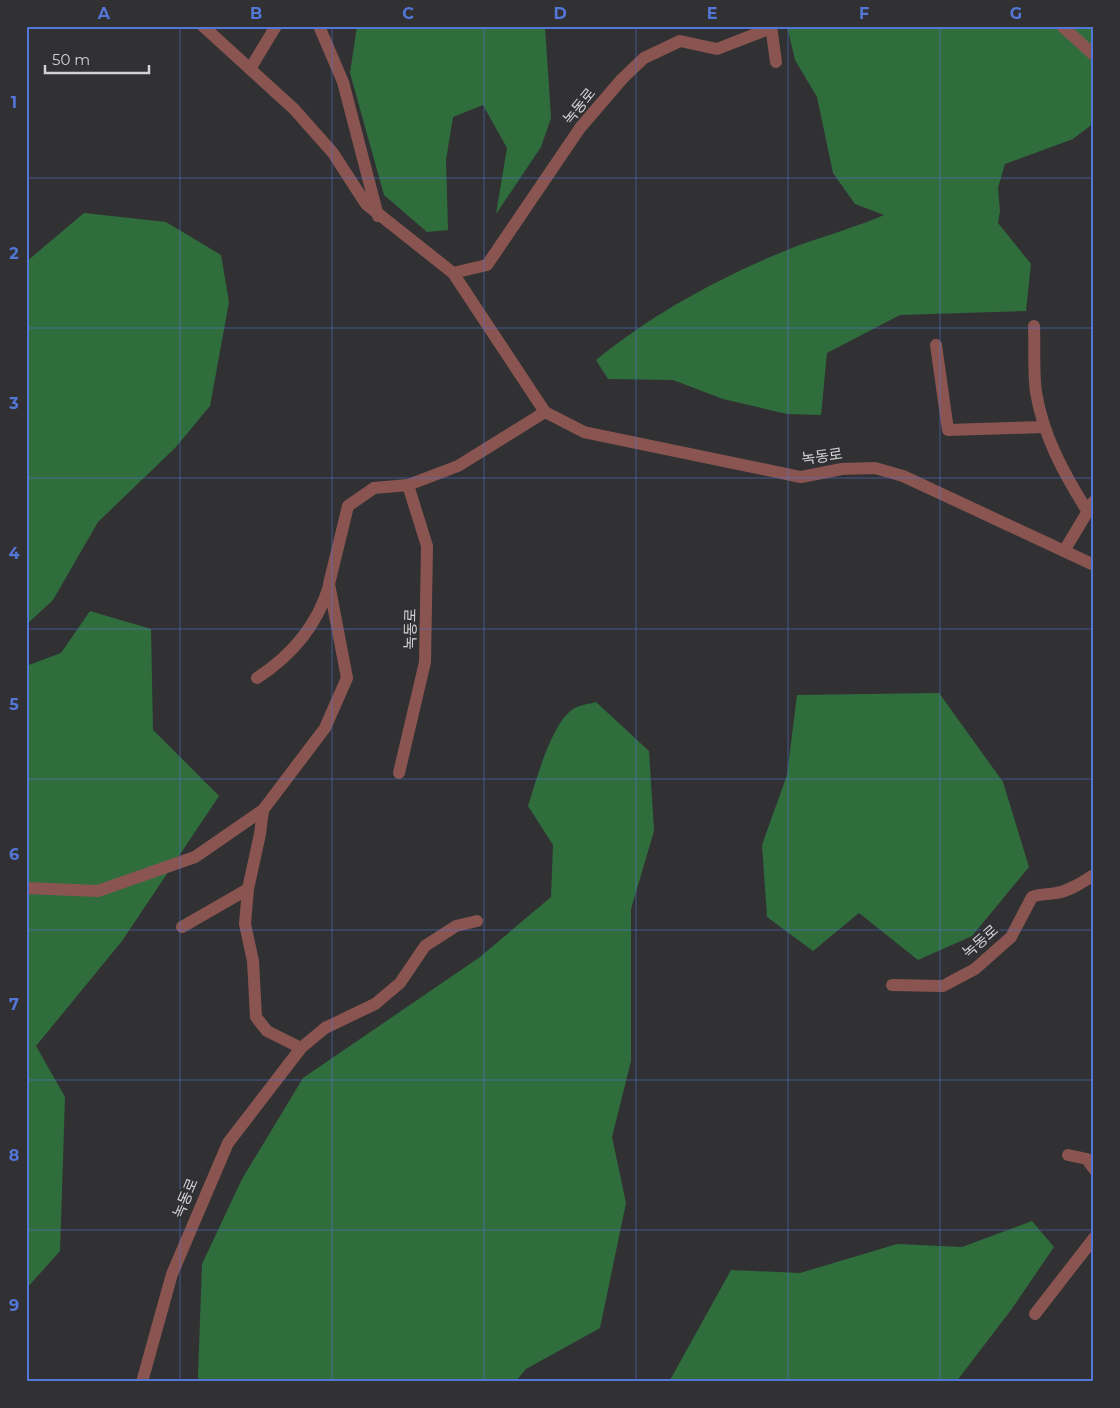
<svg xmlns="http://www.w3.org/2000/svg" width="1120" height="1408" viewBox="0 0 1120 1408" font-family="Montserrat,'Noto Sans KR',sans-serif">
	<style>
		.forest { fill: #306d3d }
		.lines { fill: none; stroke-linecap: round; stroke-linejoin: round }
		.street { stroke: #8a5550; stroke-width: 12 }
		.grid { fill: none; stroke: #5376d7; stroke-width: 1; stroke-opacity: 0.55 }
		.labels { text-anchor: middle; dominant-baseline: central; stroke-width: 4; stroke-linejoin: round; paint-order: stroke }
		.street-label { font-size: 15px; fill: #d2d2d4; stroke: #313134 }
		.neatline { fill: none; stroke: #5376d7; stroke-width: 2 }
		.grid-label { font-size: 16px; text-anchor: middle; font-weight: bold; fill: #5376d7 }
	</style>
	<rect width="100%" height="100%" fill="#313134"/>
	<g class="forest">
		<path d="M357,26H545L551,118L541,147L496,214L507,148L483,105L453,117L446,160L448,230L427,232L384,195L350,73Z"/>
		<path d="M787,26H1094V123L1073,139L1005,164L998,188L1000,211L998,223L1031,264L1026,311L900,315L827,353L821,415L787,414L723,399L673,380L608,379L596,360C652,314 720,277 787,250C819,237 852,229 884,215L855,204L833,173L817,97L795,60Z"/>
		<path d="M84,213L166,222L221,255L229,302L210,406L175,448L98,522L53,600L26,625V262Z"/>
		<path d="M90,611L151,629L153,730L219,796L122,941L36,1046L65,1097L60,1251L26,1289V666L61,653Z"/>
		<path d="M939,693L1003,782L1029,867L972,936L918,960L859,913L813,951L767,917L762,845L787,775L797,695Z"/>
		<path d="M596,702L649,751L654,831L631,909V1061L612,1137L626,1203L600,1328L526,1369L515,1382H199L198,1376L202,1264L242,1179L303,1078L480,957L551,897L553,845L528,806C536,781 551,724 573,709C579,705 589,704 596,702Z"/>
		<path d="M1032,1221L1054,1247L1011,1310L956,1382H669L731,1270L800,1273L897,1244L962,1247Z"/>
	</g>
	<g class="lines">
		<g class="street">
			<path d="M319,26L343,82L378,216"/>
			<path d="M771,26L776,62"/>
			<path d="M1062,26L1094,55"/>
			<path d="M250,69L276,26"/>
			<path d="M453,273L487,265L580,128L622,79L644,58L680,41L717,49L771,28"/>
			<path d="M1034,326C1035,348 1033,371 1036,392C1043,436 1064,474 1088,512"/>
			<path d="M936,345L948,430L1044,427"/>
			<path d="M545,412L584,432L801,477L842,469L875,468L903,476L1094,565"/>
			<path d="M1064,551L1094,501"/>
			<path d="M257,678C291,656 317,626 329,586"/>
			<path d="M399,773L425,662L427,546L408,485"/>
			<path d="M263,810L260,834L248,889L245,924L253,961L256,1017L267,1031L301,1048L325,1028L375,1004L400,983L425,946L456,926L477,921"/>
			<path d="M26,888L98,891L195,857L263,810L325,728L347,678L329,584L348,506L374,488L408,485L458,466L545,412L453,273L366,204L333,153L294,109L203,26"/>
			<path d="M182,927L248,889"/>
			<path d="M892,985L943,986L975,969L1011,937L1032,897C1042,893 1047,895 1056,893C1070,891 1082,882 1094,875"/>
			<path d="M1068,1155L1087,1159L1094,1169"/>
			<path d="M1035,1314L1094,1238"/>
			<path d="M142,1382L172,1274L228,1143L301,1048"/>
		</g>
	</g>
	<path class="grid" d="M180,26V1382M332,26V1382M484,26V1382M636,26V1382M788,26V1382M940,26V1382M26,178H1094M26,328H1094M26,478H1094M26,629H1094M26,779H1094M26,930H1094M26,1080H1094M26,1230H1094"/>
	<g class="labels">
		<g class="street-label">
			<text transform="translate(579 106) rotate(-51)">녹동로</text>
			<text transform="translate(822 456) rotate(-8)">녹동로</text>
			<text transform="translate(410 629) rotate(-89)">녹동로</text>
			<text transform="translate(980 941) rotate(-41)">녹동로</text>
			<text transform="translate(185 1198) rotate(-67)">녹동로</text>
		</g>
	</g>
	<rect width="1120" height="1408" fill="none" stroke="#313134" stroke-width="55"/>
	<path d="M45 65v8h104v-8" fill="none" stroke="#d2d2d4" stroke-width="2.5"/>
	<text x="52" y="65" font-size="15" fill="#d2d2d4" stroke="#313134" stroke-width="4" paint-order="stroke">50 m</text>
	<rect x="28" y="28" width="1064" height="1352" class="neatline"/>
	<g class="grid-label">
		<text x="104" y="19">A</text>
		<text x="256" y="19">B</text>
		<text x="408" y="19">C</text>
		<text x="560" y="19">D</text>
		<text x="712" y="19">E</text>
		<text x="864" y="19">F</text>
		<text x="1016" y="19">G</text>
		<text x="14" y="108">1</text>
		<text x="14" y="259">2</text>
		<text x="14" y="409">3</text>
		<text x="14" y="559">4</text>
		<text x="14" y="710">5</text>
		<text x="14" y="860">6</text>
		<text x="14" y="1010">7</text>
		<text x="14" y="1161">8</text>
		<text x="14" y="1311">9</text>
	</g>
</svg>
